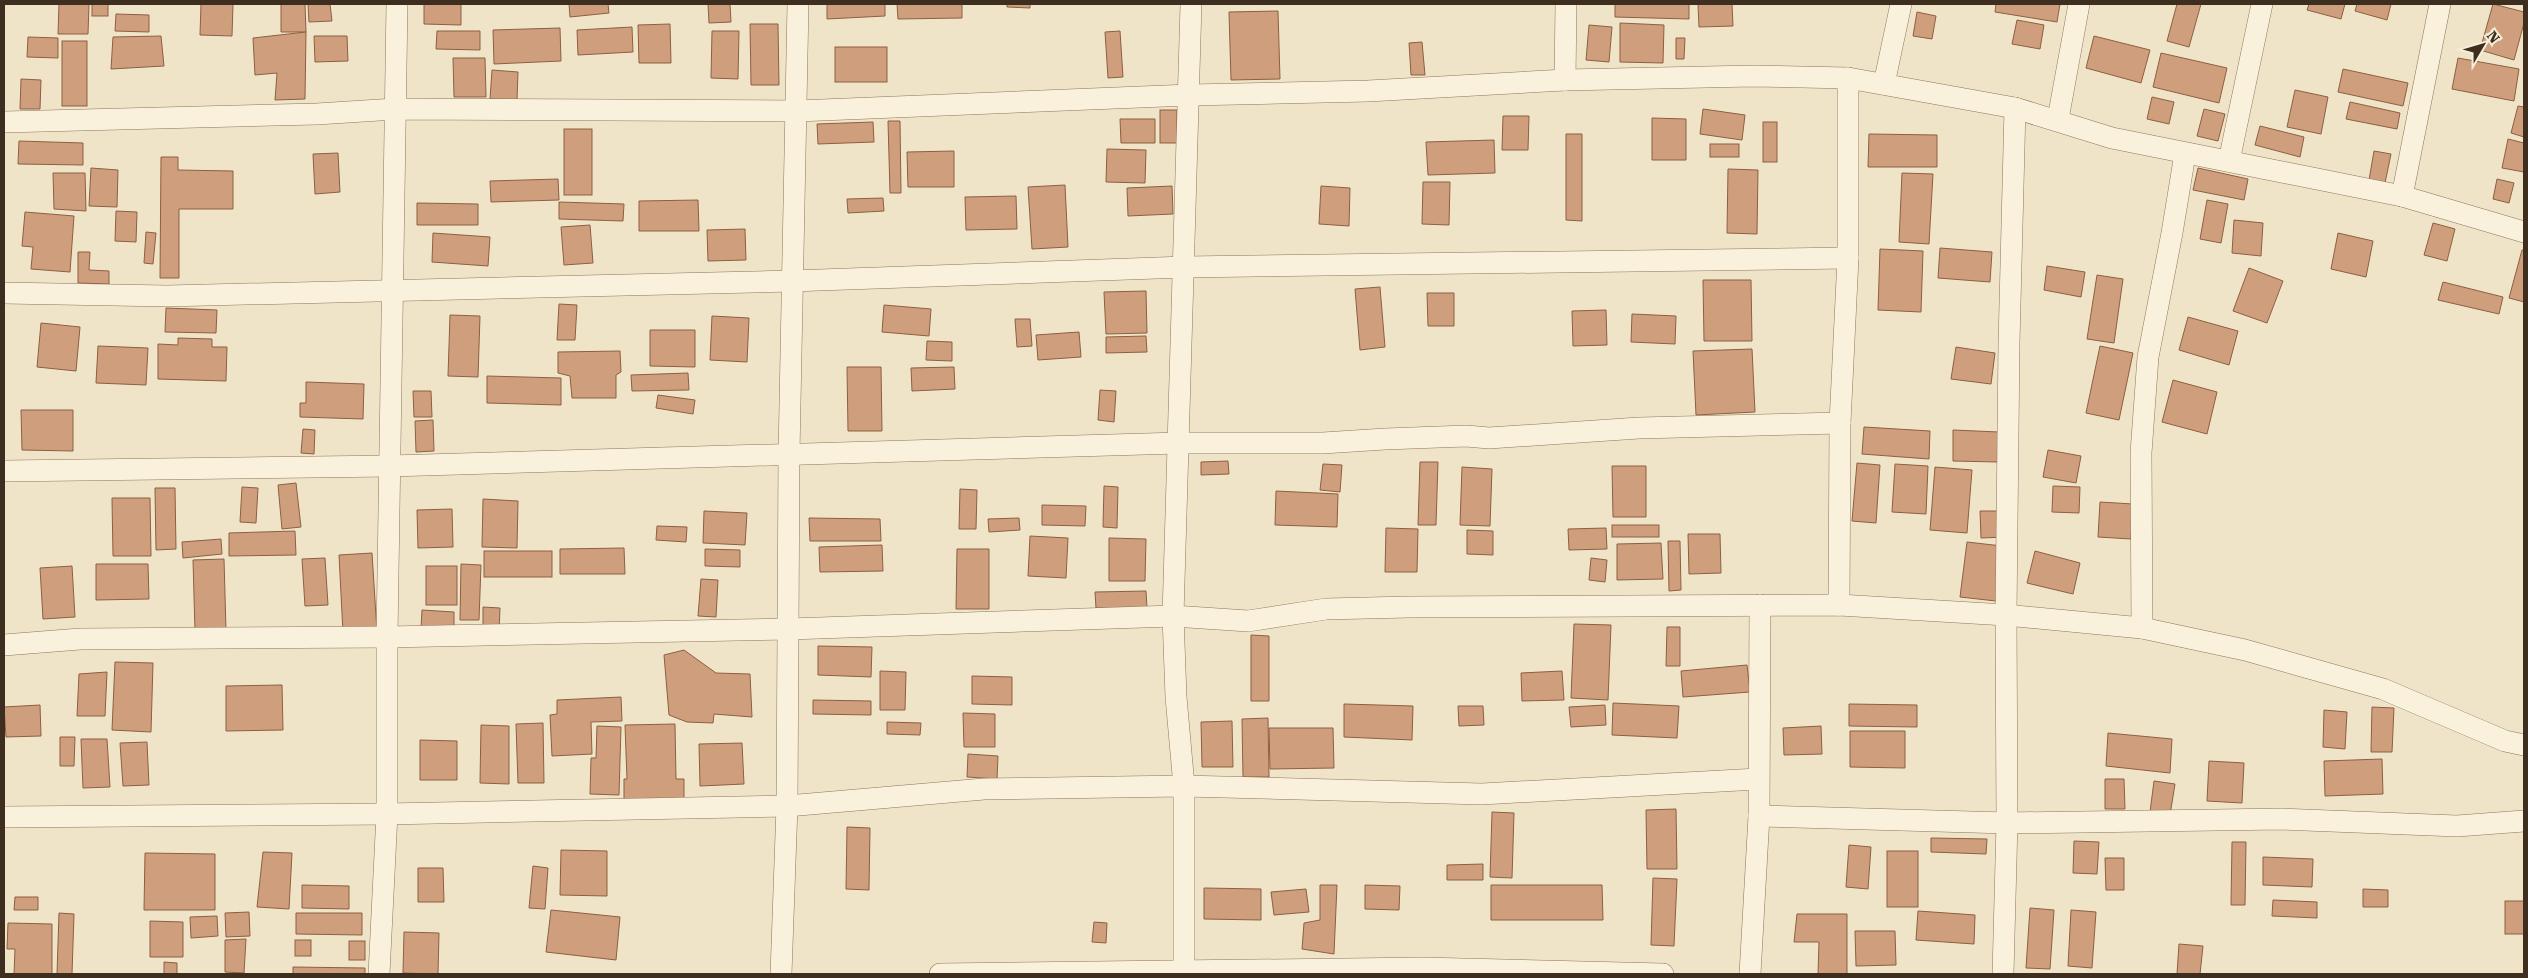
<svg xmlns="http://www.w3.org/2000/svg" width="2528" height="978" viewBox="0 0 2528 978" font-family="'Roboto Serif',serif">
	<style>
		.building { fill: #cf9f7d; stroke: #8d5f41 }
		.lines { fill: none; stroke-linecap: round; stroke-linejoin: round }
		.street-casing { stroke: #8d765c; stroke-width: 22 }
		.street { stroke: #faf1dc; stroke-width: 21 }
	</style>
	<rect width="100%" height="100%" fill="#f0e4c8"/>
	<g class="building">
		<path d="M59,4H89L88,34H58Z"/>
		<rect x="92" y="4" width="16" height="12"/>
		<path d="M201,4H233L232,36L200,35Z"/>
		<path d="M281,4H305L306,32H281Z"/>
		<path d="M308,4H330L332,21L309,22Z"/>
		<path d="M424,4H461V25L424,24Z"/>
		<path d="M569,4H608L609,13L570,17Z"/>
		<path d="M708,4H730L731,22L709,23Z"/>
		<path d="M827,4H885V16L827,19Z"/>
		<path d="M897,4H962V18L898,19Z"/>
		<path d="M1007,4H1030V8L1007,7Z"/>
		<path d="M1615,4H1689V19L1615,17Z"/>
		<path d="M1698,4H1732L1733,26L1699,27Z"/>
		<path d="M1996,4H2060L2057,22L1995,12Z"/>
		<path d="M2177,4H2201L2189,47L2167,41Z"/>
		<path d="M2309,4H2345L2341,19L2307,10Z"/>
		<path d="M2357,4H2391L2387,20L2355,11Z"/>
		<path d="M2493,4L2524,12V23L2514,60L2480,50Z"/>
		<path d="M1278,11L1280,79L1231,80L1229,12Z"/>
		<path d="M1917,12L1936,16L1932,39L1913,36Z"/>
		<path d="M116,14L149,15V32L115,31Z"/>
		<path d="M2017,20L2044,25L2040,49L2012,44Z"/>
		<path d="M1620,23L1664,25L1663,63L1620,62Z"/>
		<path d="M670,24L671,63H639L638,25Z"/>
		<path d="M750,24H778L779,85H751Z"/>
		<path d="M1589,25L1612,27L1609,62L1586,60Z"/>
		<path d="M632,27L633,52L578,55L577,30Z"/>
		<path d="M560,28L561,61L494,64L493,30Z"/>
		<path d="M437,31H480V50L436,49Z"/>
		<path d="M712,31H739L738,79L711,78Z"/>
		<path d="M1120,31L1123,77L1108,78L1105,32Z"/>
		<path d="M306,32L305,99L275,100L277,73L255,75L253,38Z"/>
		<path d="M161,36L164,66L111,69L113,37Z"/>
		<path d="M314,36H347L348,61L315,62Z"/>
		<path d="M2094,36L2150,50L2141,83L2086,68Z"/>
		<path d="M28,37L58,38V58L27,57Z"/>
		<path d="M1676,38H1685L1684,59H1676Z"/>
		<rect x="62" y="41" width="25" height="65"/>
		<path d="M1422,42L1425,75H1411L1409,43Z"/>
		<rect x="835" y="47" width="52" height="35"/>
		<path d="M2161,53L2227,68L2219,103L2153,87Z"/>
		<path d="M453,58H485L486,97H454Z"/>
		<path d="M2458,58L2519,69L2514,101L2452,89Z"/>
		<path d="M2343,69L2408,83L2403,106L2338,92Z"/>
		<path d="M492,70L518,72L517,100L490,99Z"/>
		<path d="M21,79L41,80L40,109H20Z"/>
		<path d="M2295,90L2328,97L2321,134L2287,127Z"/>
		<path d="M2152,97L2174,102L2169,124L2147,119Z"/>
		<path d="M2350,102L2400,113L2397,129L2346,119Z"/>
		<path d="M2518,106L2524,107V137L2511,133Z"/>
		<path d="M1703,109L1745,115L1742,140L1700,134Z"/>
		<path d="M2204,109L2225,114L2218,141L2197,136Z"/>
		<rect x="1160" y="110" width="17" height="33"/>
		<path d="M1503,116H1529L1528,150H1502Z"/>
		<path d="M1652,118L1686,119V160H1652Z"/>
		<path d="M1120,119H1155V143H1121Z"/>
		<path d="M888,121H900L901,193H890Z"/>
		<path d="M873,122L874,142L818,144L817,124Z"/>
		<rect x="1763" y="122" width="14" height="40"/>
		<path d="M2260,126L2304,137L2300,157L2255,145Z"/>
		<rect x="564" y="129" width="28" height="66"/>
		<path d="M1566,134H1582V221L1566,220Z"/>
		<path d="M1869,134L1937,135V167H1868Z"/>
		<path d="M2508,139L2524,143V172L2502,168Z"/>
		<path d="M1494,140L1495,173L1428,175L1426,142Z"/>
		<path d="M19,141L83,143V165L18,164Z"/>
		<rect x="1710" y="144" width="29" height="13"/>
		<path d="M1107,149L1146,150L1145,183L1106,182Z"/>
		<path d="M954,151V187H908L907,152Z"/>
		<path d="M2374,151L2391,154L2385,183L2369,180Z"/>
		<path d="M338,153L340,192L315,194L313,154Z"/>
		<path d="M161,157H178V170L233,171V209H179V278H160Z"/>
		<path d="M91,168L118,170L117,207L89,206Z"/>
		<path d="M2198,168L2248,179L2244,200L2193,190Z"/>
		<path d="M1728,169L1758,170L1757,234L1727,233Z"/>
		<path d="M53,173H85L86,211L54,209Z"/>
		<path d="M1902,173L1933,174L1929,244L1899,242Z"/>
		<path d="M558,179L559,200L491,202L490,181Z"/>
		<path d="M2497,179L2514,183L2509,203L2493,199Z"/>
		<path d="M1423,182H1450L1449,225L1422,224Z"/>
		<path d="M1065,185L1068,247L1032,249L1028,187Z"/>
		<path d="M1172,186L1173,214L1128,216L1127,188Z"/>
		<path d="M1321,186L1350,188L1349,226L1319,224Z"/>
		<path d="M1016,196L1017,229L966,230L965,197Z"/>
		<path d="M883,198L884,211L848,213L847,199Z"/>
		<path d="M698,200L699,231H639V201Z"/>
		<path d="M2207,200L2228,204L2221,243L2200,239Z"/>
		<path d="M559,202L624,204L623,221L559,219Z"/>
		<path d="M417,203L478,204V225H417Z"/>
		<path d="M116,211L137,212L136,242L115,241Z"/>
		<path d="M25,212L74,216L70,272L31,269L33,247L22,246Z"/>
		<path d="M2234,220L2263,223L2261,256L2232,253Z"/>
		<path d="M2433,223L2455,229L2447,261L2424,255Z"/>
		<path d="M590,225L593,263L564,265L561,227Z"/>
		<path d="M745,229L746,260L708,261L707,230Z"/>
		<path d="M146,232L156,233L153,264L144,263Z"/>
		<path d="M433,233L490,237L488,266L432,262Z"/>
		<path d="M2338,233L2373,241L2366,277L2331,269Z"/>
		<path d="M1940,248L1992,252L1990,282L1938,278Z"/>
		<path d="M1880,249L1923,251L1921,312L1878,310Z"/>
		<path d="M2522,250H2524V302L2509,298Z"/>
		<path d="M78,252H90L89,270L109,271V284L78,283Z"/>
		<path d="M2047,266L2085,272L2081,297L2044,290Z"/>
		<path d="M2249,268L2283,281L2267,323L2233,311Z"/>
		<path d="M2097,275L2123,279L2114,343L2087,339Z"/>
		<path d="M1703,280H1751L1752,341H1704Z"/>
		<path d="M2443,282L2503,297L2499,314L2438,300Z"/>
		<path d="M1380,287L1385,347L1360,350L1355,289Z"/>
		<path d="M1146,291L1147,333L1106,334L1104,292Z"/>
		<path d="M1427,293H1454V326H1428Z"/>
		<path d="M559,304L577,305L575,340H557Z"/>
		<path d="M884,305L931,309L929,336L882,332Z"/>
		<path d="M166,308L217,310L216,333L165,332Z"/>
		<path d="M1606,310L1607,345L1573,346L1572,311Z"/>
		<path d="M1632,314L1676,316L1675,344L1631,342Z"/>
		<path d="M450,315L480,316L478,377L448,376Z"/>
		<path d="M712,316L749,318L747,362L710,360Z"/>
		<path d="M2188,317L2238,331L2229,365L2179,350Z"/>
		<path d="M1015,319H1030L1032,346L1017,347Z"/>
		<path d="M41,323L80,327L76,371L37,367Z"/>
		<path d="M650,330H695V367L650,366Z"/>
		<path d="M1079,332L1081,357L1038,360L1036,335Z"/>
		<path d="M1146,336L1147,352L1106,353V337Z"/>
		<path d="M178,338L212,339V347H227L226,381L158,379V344L178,345Z"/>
		<path d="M927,341L952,342V361L926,360Z"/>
		<path d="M98,346L148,348L146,385L96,383Z"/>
		<path d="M2100,346L2133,353L2119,420L2086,413Z"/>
		<path d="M1956,347L1995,353L1991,384L1951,379Z"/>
		<path d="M1752,349L1755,412L1696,415L1693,351Z"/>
		<path d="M620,351L621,372L616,375V398H572L570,376L558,373V352Z"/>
		<path d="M847,367H881L882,431H848Z"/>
		<path d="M954,367L955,389L912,391L911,368Z"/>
		<path d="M688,373L689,390L632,391L631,375Z"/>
		<path d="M487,376L561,378V405L487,403Z"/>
		<path d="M2173,380L2217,392L2207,434L2162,422Z"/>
		<path d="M306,382L364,384L363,419L300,417V403H306Z"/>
		<path d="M1100,390L1116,391L1114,422L1098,420Z"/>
		<path d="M413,391H431L432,417H414Z"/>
		<path d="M658,395L695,400L693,414L656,408Z"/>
		<path d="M21,410H73V451L22,450Z"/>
		<path d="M433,420L434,451L416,452L415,421Z"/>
		<path d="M1864,427L1930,431L1929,459L1862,454Z"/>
		<path d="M303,429L315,430L314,454L301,453Z"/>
		<path d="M1953,430L1999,432L1998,462L1953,461Z"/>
		<path d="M2048,450L2081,456L2076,483L2043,477Z"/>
		<path d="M1228,461L1229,474L1201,475V462Z"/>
		<path d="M1420,462H1438L1436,525H1418Z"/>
		<path d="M1857,463L1880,465L1876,523L1852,521Z"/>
		<path d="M1323,464L1342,465L1340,492L1320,490Z"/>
		<path d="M1895,464L1928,466L1926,514L1892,512Z"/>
		<path d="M1612,466H1646V517H1613Z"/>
		<path d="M1462,467L1492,469L1490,526L1460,525Z"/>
		<path d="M1935,467L1972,470L1967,533L1930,530Z"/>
		<path d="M296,483L301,527L282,529L278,485Z"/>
		<path d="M1104,486L1118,487L1117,528L1103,527Z"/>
		<path d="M2053,486L2080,487L2079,513L2052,512Z"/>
		<path d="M242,487L258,488L256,523L240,522Z"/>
		<path d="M155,488H175L176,549L156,550Z"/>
		<path d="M960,489L977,490L976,529H959Z"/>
		<path d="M1276,491L1338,494L1337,527L1275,525Z"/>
		<path d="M112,498H150L151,556H113Z"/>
		<path d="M483,499L518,501L517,548L482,547Z"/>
		<path d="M2100,502L2133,504L2131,539L2098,537Z"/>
		<path d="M1042,505L1086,506L1085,526L1042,525Z"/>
		<path d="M452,509L453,547L418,548L417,510Z"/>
		<path d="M704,511L747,513L745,545L703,543Z"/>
		<path d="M1980,511H2005L2006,537L1981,538Z"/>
		<path d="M809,518L880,519L881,541H810Z"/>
		<path d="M1019,518L1020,530L989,532L988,519Z"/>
		<rect x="1612" y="525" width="47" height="12"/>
		<path d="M657,526L687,527L686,542L656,540Z"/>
		<path d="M1386,528L1418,529L1417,572H1385Z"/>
		<path d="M1606,528L1607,549L1569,550L1568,529Z"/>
		<path d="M1467,530L1493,531V555L1467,554Z"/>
		<path d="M295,531L296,555L229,556V533Z"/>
		<path d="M1688,534H1720L1721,573L1689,574Z"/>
		<path d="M1030,536L1068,538L1066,578L1028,576Z"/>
		<path d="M1109,538L1146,539L1145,581H1109Z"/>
		<path d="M221,539L222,554L183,558L182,542Z"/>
		<path d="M1668,541H1680L1681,590L1669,591Z"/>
		<path d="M1967,542L2002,546L1996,601L1960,597Z"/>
		<path d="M1661,543L1663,579L1617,580V544Z"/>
		<path d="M882,545L883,571L820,572L819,547Z"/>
		<path d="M624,548L625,574H560V549Z"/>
		<path d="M705,549L740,550V567L705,566Z"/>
		<path d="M957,549H989V609H956Z"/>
		<rect x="484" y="551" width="68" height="26"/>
		<path d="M2035,551L2080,563L2073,594L2027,583Z"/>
		<path d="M372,553L377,632L343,633L339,555Z"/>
		<path d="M325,558L328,605L305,606L302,559Z"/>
		<path d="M1591,558L1607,560L1605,582L1589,580Z"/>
		<path d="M224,559L226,631H195L193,560Z"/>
		<path d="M96,564H148L149,599L96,600Z"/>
		<path d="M461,564L481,565L479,620H460Z"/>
		<path d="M72,566L75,617L43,619L40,568Z"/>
		<rect x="426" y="566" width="31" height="39"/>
		<path d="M701,579L718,580L716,617L698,616Z"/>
		<path d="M1146,591L1147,608H1096L1095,592Z"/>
		<path d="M483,607L500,608L499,632L483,631Z"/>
		<path d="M422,610L454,612V630L421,628Z"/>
		<path d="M1574,624L1611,625L1608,700L1571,698Z"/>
		<path d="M1667,627H1680V666H1666Z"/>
		<path d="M1251,635L1269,636V701H1251Z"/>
		<path d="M818,646L872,647L871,677L818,675Z"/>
		<path d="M684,650L716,673L750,674L752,717L714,714L713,723L687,722L669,715L664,655Z"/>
		<path d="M115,662L153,663L151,732L112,730Z"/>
		<path d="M1747,665L1750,692L1683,697L1681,671Z"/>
		<path d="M880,671L906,672L905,710H880Z"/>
		<path d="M1562,671L1564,700L1522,701L1521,673Z"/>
		<path d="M107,672L105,716H77L79,674Z"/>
		<path d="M972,676L1012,677V705L972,704Z"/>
		<path d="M282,685L283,730L226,731V686Z"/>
		<path d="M621,697L622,721L591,722L592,754L552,756L550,715L557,714V700Z"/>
		<path d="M813,700L871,701V715L813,714Z"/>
		<path d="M1613,703L1679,706L1677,738L1612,735Z"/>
		<path d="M1344,704L1413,706L1412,740L1344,737Z"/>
		<path d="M1849,704L1917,705V727L1849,726Z"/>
		<path d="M40,705L41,736L6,737L4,707Z"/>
		<path d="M1605,705L1606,725L1571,727L1569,707Z"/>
		<path d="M1458,706H1483L1484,725L1459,726Z"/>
		<path d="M2372,707L2394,708L2392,752H2371Z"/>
		<path d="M2324,710L2347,712L2345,749L2323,747Z"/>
		<path d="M963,713L995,714V747H964Z"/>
		<path d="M1268,718L1269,777H1243L1242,719Z"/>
		<path d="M1232,721L1233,767H1202L1201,722Z"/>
		<path d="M887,722L921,723L920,735L887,734Z"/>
		<path d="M543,723L544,783H518L516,724Z"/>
		<path d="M675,724L676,779H684V801H624V779H627L625,725Z"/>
		<path d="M481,725L509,726V784L480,783Z"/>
		<path d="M597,726L621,727L619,795L590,794L591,758H596Z"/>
		<path d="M1821,726L1822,754L1784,755L1783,728Z"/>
		<path d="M1269,728H1333L1334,768L1270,769Z"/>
		<path d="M1850,731H1905V768L1850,767Z"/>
		<path d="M2108,733L2172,739L2170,773L2106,766Z"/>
		<path d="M60,737H75L74,766H60Z"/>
		<path d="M81,739H107L110,787L83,788Z"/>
		<path d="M420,740L457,741V780H420Z"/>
		<path d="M147,742L149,785L123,786L120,743Z"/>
		<path d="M742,743L744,784L700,786L699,744Z"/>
		<path d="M968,754L998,756L997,779L967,777Z"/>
		<path d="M2382,759L2383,794L2325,796L2324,761Z"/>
		<path d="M2209,761L2244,763L2242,803L2207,801Z"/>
		<path d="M2105,779H2124L2125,809H2105Z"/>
		<path d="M2154,781L2175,784L2170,815L2150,812Z"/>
		<path d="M1676,809L1677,869H1647L1646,810Z"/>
		<path d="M1492,812L1514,813L1512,878L1490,877Z"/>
		<path d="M847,827L870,828L869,890L846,889Z"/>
		<path d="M1931,838L1987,839L1986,854L1931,852Z"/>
		<path d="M2074,841L2099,842L2097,874L2073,873Z"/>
		<path d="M2232,842H2246L2245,905H2231Z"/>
		<path d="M1849,845L1871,847L1868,889L1846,887Z"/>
		<path d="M561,850L607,851V896L560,895Z"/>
		<rect x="1887" y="851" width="31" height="56"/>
		<path d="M263,852L292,853L289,909L257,907Z"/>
		<path d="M145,853L215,854V910H144Z"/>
		<path d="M2263,857L2313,859L2312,887L2263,885Z"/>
		<path d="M2105,858H2124V890H2106Z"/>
		<path d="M1483,864V880H1447V865Z"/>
		<path d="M533,866L548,868L545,909L529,908Z"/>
		<path d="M418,868H443L444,902H418Z"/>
		<path d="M1653,878L1677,879L1674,946L1651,945Z"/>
		<path d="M302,885L349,886V909L302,908Z"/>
		<path d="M1320,885H1337L1334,954L1302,949L1304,923L1320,920Z"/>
		<path d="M1365,885L1400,886L1399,910L1365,909Z"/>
		<path d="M1491,885H1602L1603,920H1491Z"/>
		<path d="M1204,888L1261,889V920L1204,919Z"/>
		<path d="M1306,889L1309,912L1274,915L1271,892Z"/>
		<path d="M2363,889L2388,890V907H2363Z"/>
		<path d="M15,897H38V910H14Z"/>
		<path d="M2273,900L2317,902V918L2272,916Z"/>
		<rect x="2505" y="901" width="19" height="33"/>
		<path d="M2030,908L2054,910L2050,969L2026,968Z"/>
		<path d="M551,910L620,917L616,960L546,952Z"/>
		<path d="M2071,910L2096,912L2092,968L2068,966Z"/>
		<path d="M1918,911L1975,915L1974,944L1916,940Z"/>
		<path d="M249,912L250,936L226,937L225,913Z"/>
		<path d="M59,913L74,914L72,974H57Z"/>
		<path d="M296,913H362V935L296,934Z"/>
		<path d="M1797,914H1847V974H1818L1819,942H1794Z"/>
		<path d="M217,916L218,936L191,938L190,917Z"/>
		<path d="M150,921L183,922V957H150Z"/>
		<path d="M1094,922L1107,923L1106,943L1092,942Z"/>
		<path d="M8,923L52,924V974H14L15,949H7Z"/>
		<path d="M1855,931H1895L1896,965L1856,966Z"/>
		<path d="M404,932L439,933L438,974L403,973Z"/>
		<path d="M246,939L244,973L225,972V940Z"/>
		<rect x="295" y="940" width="16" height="16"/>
		<rect x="349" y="941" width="16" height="19"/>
		<path d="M2179,944L2203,946L2200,974H2177Z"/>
		<path d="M164,962L177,963V974H164Z"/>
		<path d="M293,967L365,968V974H293Z"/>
	</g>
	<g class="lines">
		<g class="street-casing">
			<g id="street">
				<path d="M1565,80L1566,4"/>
				<path d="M1884,84L1901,4"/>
				<path d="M2058,119L2079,4"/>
				<path d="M4,122L317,114L395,109L797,111L1190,95L1368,91L1565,80L1753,76L1848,78L2015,108L2112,138L2402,196L2524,232"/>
				<path d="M2229,161L2262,4"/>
				<path d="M2402,196L2440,4"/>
				<path d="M4,293L167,296L791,281L1185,267L1848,258"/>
				<path d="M4,471L390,466L1179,443H1323L1385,439L1466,436L1489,438L1639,428L1840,423"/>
				<path d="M1839,605L1840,423L1848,258V78"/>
				<path d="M2142,628L2141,453L2148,357L2172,233L2185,154"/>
				<path d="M4,645L80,639L387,637L789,629L1173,616L1248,621L1326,609L1408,607L1839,605L2006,615L2142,628L2245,650L2383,689L2505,741L2524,745"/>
				<path d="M1759,816L2007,823L2282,819L2457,826L2524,821"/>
				<path d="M4,817L387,814L787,806L984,789L1184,786L1482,794L1758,779"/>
				<path d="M379,974L387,814V637L397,4"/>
				<path d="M781,974L787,806L789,454L798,4"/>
				<path d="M940,974L1422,968L1663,974"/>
				<path d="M1184,974V786L1176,697L1173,616L1191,4"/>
				<path d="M1750,974L1759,816L1760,605"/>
				<path d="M2003,974L2007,823L2006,615L2009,343L2015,108"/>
			</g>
		</g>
		<use href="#street" class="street"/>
	</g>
	<rect width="2528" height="978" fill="none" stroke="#3d2e20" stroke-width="10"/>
	<g transform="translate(2483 45) rotate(52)" stroke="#f7eed8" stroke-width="4" paint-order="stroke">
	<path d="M0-4L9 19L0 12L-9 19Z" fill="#3d2e20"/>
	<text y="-8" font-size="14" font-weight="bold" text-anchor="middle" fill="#3d2e20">N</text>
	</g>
</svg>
